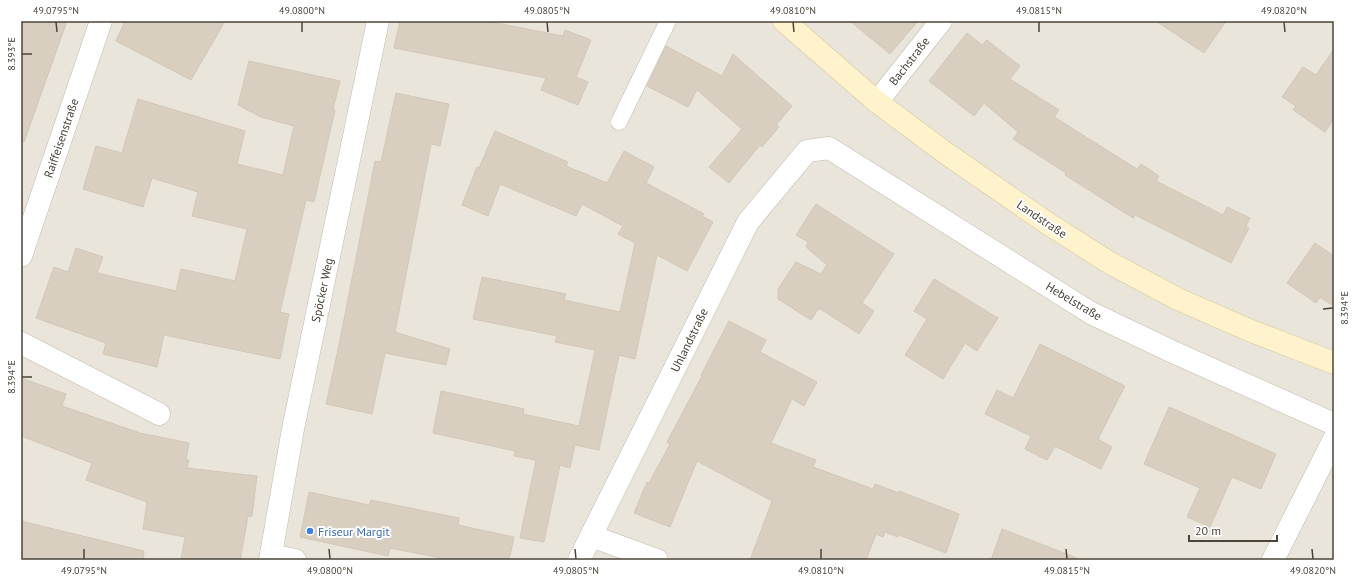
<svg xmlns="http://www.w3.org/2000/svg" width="1355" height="581" viewBox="0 0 1355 581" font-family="'PT Sans',sans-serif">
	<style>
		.residential { fill: #eae5da }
		.building { fill: #d8cfc1; stroke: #d3c7b4 }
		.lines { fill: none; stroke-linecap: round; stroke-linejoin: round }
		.lane-casing { stroke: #c2bbae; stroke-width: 17 }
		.street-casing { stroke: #c2bbae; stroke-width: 23 }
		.secondary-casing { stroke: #d6c79b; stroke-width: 23 }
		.lane { stroke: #fff; stroke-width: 16 }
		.street { stroke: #fff; stroke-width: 22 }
		.secondary { stroke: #fff3cd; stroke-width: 22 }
		.ticks { fill: none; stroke: #4b4439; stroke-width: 1.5 }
		.shop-dot { fill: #3f7fe0; stroke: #fff; stroke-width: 1.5 }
		.labels { text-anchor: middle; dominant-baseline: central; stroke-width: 4; stroke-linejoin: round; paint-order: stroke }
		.street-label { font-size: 12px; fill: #4b4439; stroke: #fff }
		.shop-label { font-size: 12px; fill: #366cbe; stroke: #fff; text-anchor: start }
		.neatline { fill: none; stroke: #4b4439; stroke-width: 1.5 }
		.ticks-label { font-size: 10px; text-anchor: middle; fill: #4b4439 }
	</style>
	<rect width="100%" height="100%" fill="#f6f3ec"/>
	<rect class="residential" x="21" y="21" width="1313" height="539"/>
	<g class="building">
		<path d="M21,21H67L24,142H21Z"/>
		<path d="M125,21H225L191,80L116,41Z"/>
		<path d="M400,21H486L563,36L565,30L591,40L576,77L588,82L578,105L541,90L546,78L394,48Z"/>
		<path d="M850,21H918L890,54Z"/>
		<path d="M1156,21H1226L1204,53Z"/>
		<path d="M967,33L982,45L987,40L1020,66L1010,79L1059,110L1054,117L1137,169L1141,164L1159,176L1156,181L1223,215L1227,207L1250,218L1246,226L1249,228L1231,263L1135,215L1133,218L1065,175L1066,173L1013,139L1018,132L984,103L974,116L929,81Z"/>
		<path d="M666,46L722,76L733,54L792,106L776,125L779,127L762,147L760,145L729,183L709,167L742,129L697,90L688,107L647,86Z"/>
		<path d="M1334,49V118L1325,132L1293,110L1296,106L1282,97L1303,67L1316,75Z"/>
		<path d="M249,61L340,81L333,109L335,110L314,202L306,200L280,312L289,314L280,359L164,335L157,367L103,354L106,343L36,318L54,267L68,272L76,248L103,257L97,273L176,291L181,269L235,281L247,229L192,216L198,192L152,178L143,207L83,189L96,146L122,153L138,99L245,131L237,164L283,175L294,126L261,117L238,105Z"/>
		<path d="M396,93L449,104L440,146L431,144L395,332L450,349L446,365L385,353L372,414L326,404L338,350L375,161L381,162Z"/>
		<path d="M495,131L568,162L566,166L607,183L624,151L654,167L646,183L704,214L702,216L713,222L687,271L657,255L635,359L619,355L599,450L575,445L570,468L560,465L544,542L520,538L536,460L514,456L515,451L433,433L441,391L524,409L523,414L579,426L595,350L555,342L557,336L473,319L482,277L566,294L564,300L620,312L635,243L618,234L623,226L582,204L576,216L500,184L488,216L462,205L477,167L479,168Z"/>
		<path d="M816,204L894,254L862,303L874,311L859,334L819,308L811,320L778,299V289L796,262L821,274L827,265L806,247L808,242L796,235Z"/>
		<path d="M1315,243L1334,256V306L1320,297L1316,303L1287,283Z"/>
		<path d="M934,279L998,318L977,351L965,343L943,379L905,355L927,319L914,311Z"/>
		<path d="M729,321L766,340L760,352L817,382L804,406L792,399L771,443L816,460L813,467L873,489L875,484L899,493V491L959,514L946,553L899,535L898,537L885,532L883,537L876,534L866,560H750L772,501L697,461L670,527L634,513L647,482L649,483L670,444L667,442L702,376L701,375Z"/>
		<path d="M1040,344L1125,386L1098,439L1112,447L1101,469L1055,446L1047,460L1025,449L1031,436L985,414L997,390L1013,398Z"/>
		<path d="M21,378L66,394L62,406L140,433L189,443L186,460H189L187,468L257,476L252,516H248L240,560H181L185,537L143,529L147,502L86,480L92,463L21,436Z"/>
		<path d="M1169,407L1276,454L1261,489L1232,477L1210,527L1187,517L1200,488L1144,464Z"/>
		<path d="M309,492L369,505L371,500L459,518L458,525L514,537L509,560H451L390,548L388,556L300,537Z"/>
		<path d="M21,521L144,551L143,560H21Z"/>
		<path d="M1002,529L1077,558L1076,560H991Z"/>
	</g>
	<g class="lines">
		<g class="lane-casing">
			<path id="lane" d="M619,122L668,21"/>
		</g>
		<g class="street-casing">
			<g id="street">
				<path d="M877,102L941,21"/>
				<path d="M21,256L101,21"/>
				<path d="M21,343L159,414"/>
				<path d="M591,536L657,560"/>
				<path d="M271,555L295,560"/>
				<path d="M270,560L293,429L378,21"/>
				<path d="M579,560L748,222L807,151L829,148L1091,313L1173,352L1334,424"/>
				<path d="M1273,560L1334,439"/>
			</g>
		</g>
		<g class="secondary-casing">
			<path id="secondary" d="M784,21L877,102L947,154L1047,223L1110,263L1178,299L1249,330L1334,363"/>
		</g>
		<use href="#lane" class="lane"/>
		<use href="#street" class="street"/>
		<use href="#secondary" class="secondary"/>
	</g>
	<path class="ticks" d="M56,22L57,32M302,22V32M547,22L548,32M793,22L794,32M1039,22V32M1284,22L1285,32M22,54H32M1323,309L1333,308M22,377H32M84,549V559M329,549L330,559M575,549L576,559M821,549V559M1066,549L1067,559M1312,549L1313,559"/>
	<circle class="shop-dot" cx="310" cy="531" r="4"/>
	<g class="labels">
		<g class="street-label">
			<text transform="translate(909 61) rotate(-52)">Bachstraße</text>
			<text transform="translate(61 138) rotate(-71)">Raiffeisenstraße</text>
			<text transform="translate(1042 219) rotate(34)">Landstraße</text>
			<text transform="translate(322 290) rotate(-78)">Spöcker Weg</text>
			<text transform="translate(1074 301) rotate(31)">Hebelstraße</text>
			<text transform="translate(689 340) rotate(-64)">Uhlandstraße</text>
		</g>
		<g class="shop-label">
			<text x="318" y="531">Friseur Margit</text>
		</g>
	</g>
	<rect width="1355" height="581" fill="none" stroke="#ffffff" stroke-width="44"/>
	<path d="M1189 535v6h88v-6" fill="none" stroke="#4b4439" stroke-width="2"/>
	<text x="1195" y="535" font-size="12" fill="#4b4439" stroke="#ffffff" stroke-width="3" paint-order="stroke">20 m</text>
	<rect x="22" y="22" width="1311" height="537" class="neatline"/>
	<g class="ticks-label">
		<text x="56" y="14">49.0795°N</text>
		<text x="302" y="14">49.0800°N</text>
		<text x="547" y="14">49.0805°N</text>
		<text x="793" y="14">49.0810°N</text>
		<text x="1039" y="14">49.0815°N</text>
		<text x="1284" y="14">49.0820°N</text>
		<text transform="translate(11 54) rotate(-90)" y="4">8.393°E</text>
		<text transform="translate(1344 308) rotate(-90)" y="4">8.394°E</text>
		<text transform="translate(11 377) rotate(-90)" y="4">8.394°E</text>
		<text x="84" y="574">49.0795°N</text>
		<text x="330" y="574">49.0800°N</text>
		<text x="576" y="574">49.0805°N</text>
		<text x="821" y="574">49.0810°N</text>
		<text x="1067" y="574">49.0815°N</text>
		<text x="1313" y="574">49.0820°N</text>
	</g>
</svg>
